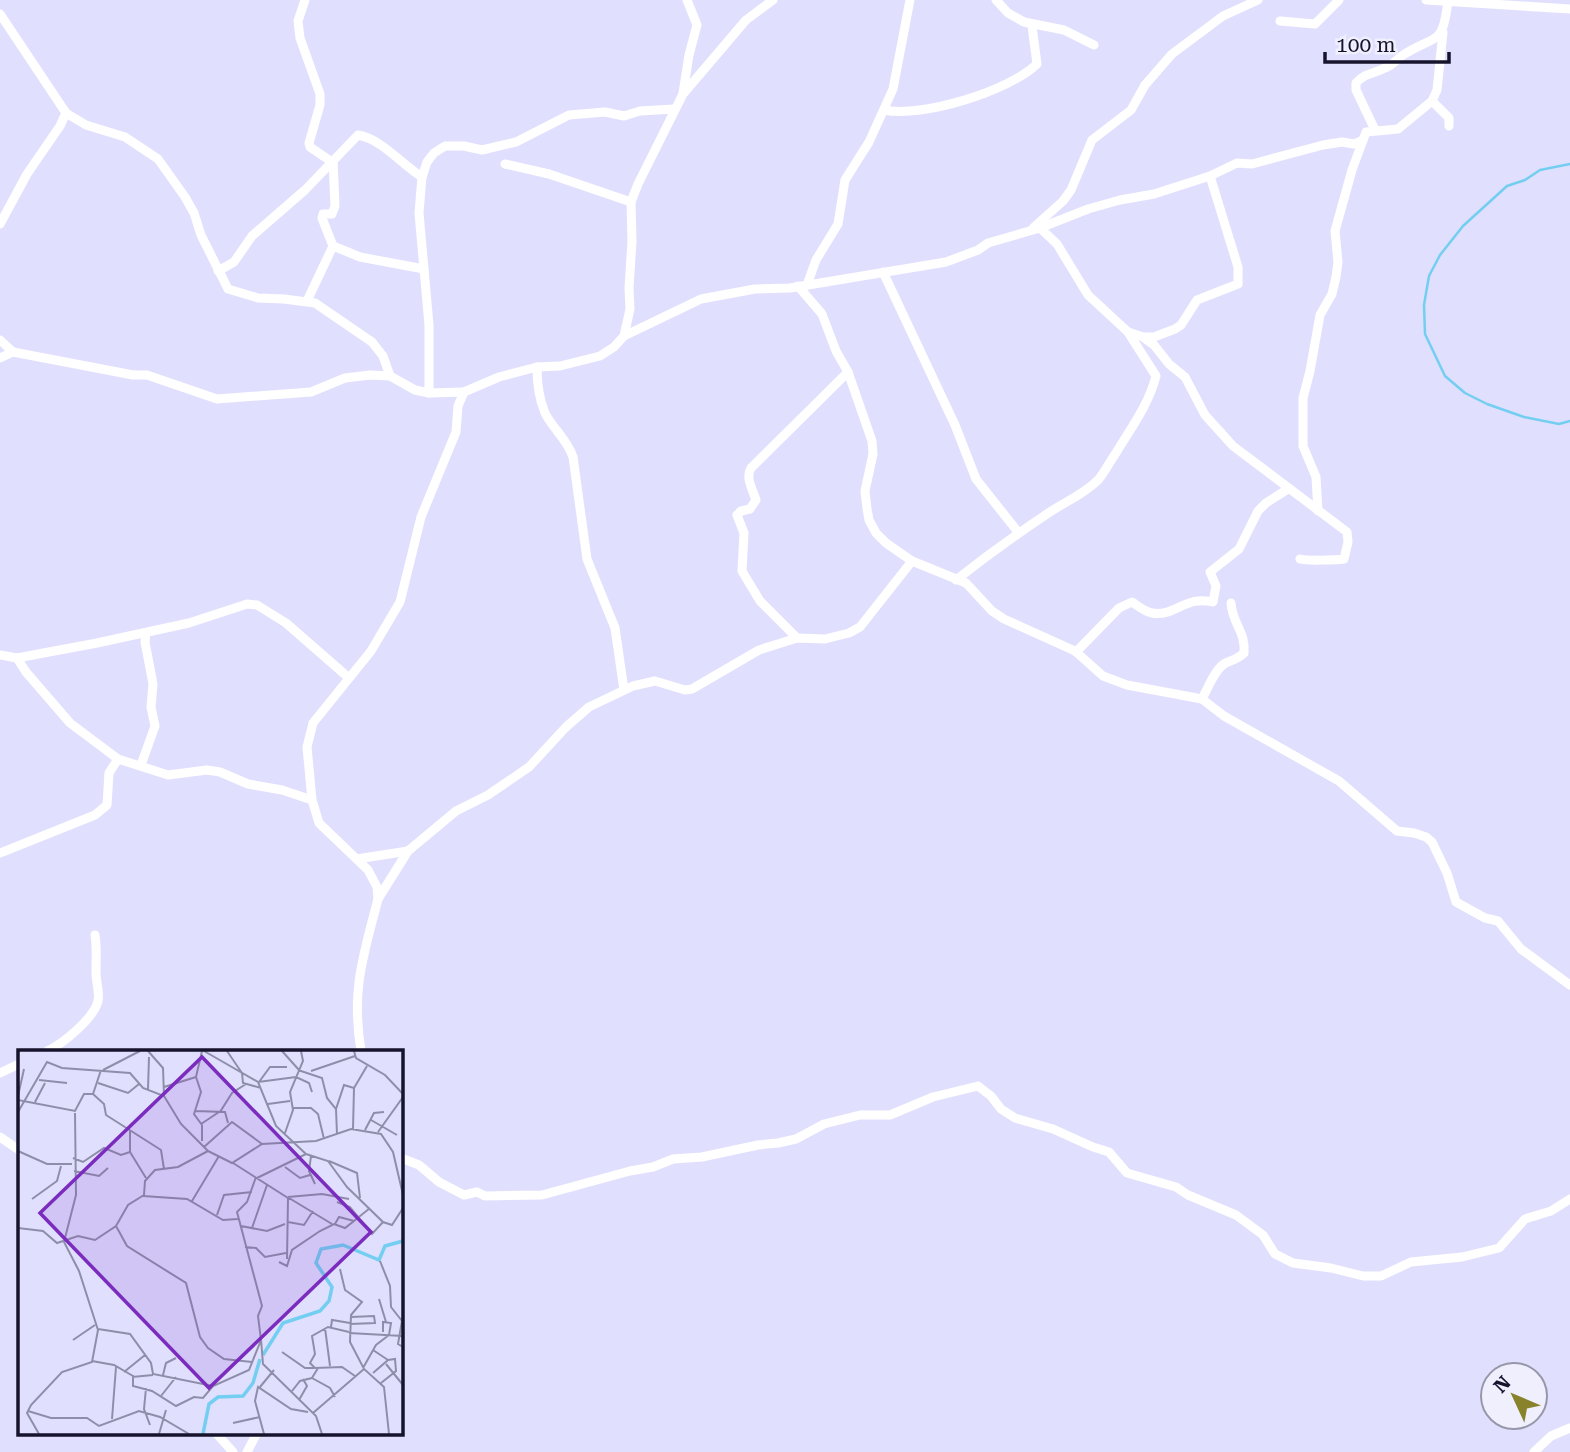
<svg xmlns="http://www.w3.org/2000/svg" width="1570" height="1452" viewBox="0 0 1570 1452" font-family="'Roboto Serif',serif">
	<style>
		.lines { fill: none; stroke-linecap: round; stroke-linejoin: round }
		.stream { stroke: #73cef1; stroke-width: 2.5 }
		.minor { stroke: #fff; stroke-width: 9 }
		.inset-river { fill: none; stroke: #73cef1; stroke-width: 3.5 }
		.inset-road { fill: none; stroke: #8f8eaa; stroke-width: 2 }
		.view { fill: #7b2cbf; fill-opacity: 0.15; stroke: #7b2cbf; stroke-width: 3.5 }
		.inset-edge { fill: none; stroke: #16132d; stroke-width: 3.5 }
	</style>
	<rect width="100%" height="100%" fill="#e0e0fe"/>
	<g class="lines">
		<path class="stream" d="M1570,164L1540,170L1525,180L1507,186L1463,226L1440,255L1429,276L1424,305L1425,334L1445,376L1465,393L1487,404L1524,417L1559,424L1570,421"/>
		<g class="minor">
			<path d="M305,0L298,21L300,38L320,94V105L309,143L310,147L332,162"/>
			<path d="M996,0L1008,13L1024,22L1064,30L1094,45"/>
			<path d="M1426,0L1570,9"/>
			<path d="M0,14L66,113L86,125L125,137L158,159L185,197L194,213L201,235L228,289L258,298L284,299L315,303L372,342L383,356L390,376"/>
			<path d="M1280,21L1315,24L1339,0"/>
			<path d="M683,93L689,55L697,25L687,0"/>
			<path d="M1432,101L1449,118V126"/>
			<path d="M884,110C922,118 1009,91 1037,64L1032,26"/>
			<path d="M1375,130L1356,90V83C1365,73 1373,74 1385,68C1392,66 1397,59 1403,55C1437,34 1443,46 1448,0"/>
			<path d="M505,164L549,174L631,202"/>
			<path d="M0,224L27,174L60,126L66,113"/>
			<path d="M1033,228L1063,201L1071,190L1092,140L1131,110L1145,85L1172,54L1223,16L1258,0"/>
			<path d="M1040,228L1088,209L1120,200L1154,194L1210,176L1237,163L1252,164L1323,145L1342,142L1354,144L1363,140"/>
			<path d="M333,246L360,257L424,269"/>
			<path d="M218,271L234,262L252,236L305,190L358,135C382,139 401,164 422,177"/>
			<path d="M883,272L955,425L976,479L1018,532"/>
			<path d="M807,285L816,260L838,224L845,180L869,142L893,89L910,0"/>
			<path d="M798,286L822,314L836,351L848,372L872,441L873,454L865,491L867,509L869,520L876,533L886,543L912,561L966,583L992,611L1004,619L1075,651L1103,676L1127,685L1202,699L1224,716L1339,781L1397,831L1414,833L1426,837L1432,842L1447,873L1456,902L1485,918L1498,921L1521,949L1570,985"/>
			<path d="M307,301L333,246L322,218L323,214H332L335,206L333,160"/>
			<path d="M624,336L701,299L755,289L790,288L946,262L978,250L988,243L1040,228L1057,244L1088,295L1128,332L1143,337L1154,345L1169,364L1185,377L1205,415L1233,446L1347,532L1348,542L1344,559C1336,560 1307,561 1300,559"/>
			<path d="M1144,337H1154L1175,329L1181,325L1197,300L1238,284V267L1210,176"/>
			<path d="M0,340L13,352"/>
			<path d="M0,358L13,352L133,375H147L217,399L311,392L345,378L370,375L390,376L415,390L429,393L464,392"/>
			<path d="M537,367C537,382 539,399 545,413C553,429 567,439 573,457L587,559L615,628L624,690"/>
			<path d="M429,393V325L419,213L422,177L427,162L434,153L445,146H464L482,150L516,142L569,115L605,112L624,116L640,111L674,109"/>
			<path d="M1318,511L1316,477L1303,446V398L1310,371L1320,315L1332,294L1336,277L1338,262L1335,231L1352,170L1366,132L1398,129L1432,101L1437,90L1443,32"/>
			<path d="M956,580C985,557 1014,536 1044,516C1062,503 1082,496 1098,480C1105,472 1110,461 1116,453C1131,428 1149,404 1156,376L1128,332"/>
			<path d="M797,638L760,601L742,571L744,533L737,515L741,511L750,509L756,500C753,490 745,478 751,468L848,372"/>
			<path d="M1076,652L1119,608L1132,602C1138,606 1145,612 1152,613C1175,617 1185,595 1213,602L1216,586L1210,572L1239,549L1258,511L1266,503L1288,489"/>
			<path d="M0,655L17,658L97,643L189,623L247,604L257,605L286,623L349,678"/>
			<path d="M17,658L26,672L70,723L118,759L168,775L207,770L220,772L248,784L282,790L312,800"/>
			<path d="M1202,699C1208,688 1214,671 1224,664C1231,660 1237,660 1244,653C1246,632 1232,623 1231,603"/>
			<path d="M141,765L155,726L151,707L153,684L145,642L146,633"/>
			<path d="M0,853L95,815L107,805L109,773L118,759"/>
			<path d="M357,859L408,851"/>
			<path d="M378,899L408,851L456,811L488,795L529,767L566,727L589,707L633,686L655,681L685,690L692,689L759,650L797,638L825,639L849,633L860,627L912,561"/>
			<path d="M47,1051C63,1044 94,1018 98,1001C100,993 96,982 96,973C96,960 97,948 95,935"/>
			<path d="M361,1051C351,990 363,957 378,899L377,887L368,870L319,823L312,800L307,747L313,723L371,651L400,602L421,517L456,432L458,406L464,392L499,377L537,367L560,366L600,356L614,347L624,336L630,309L629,288L632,241L631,202L638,184L683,94L746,20L773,0"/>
			<path d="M0,1073L19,1064"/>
			<path d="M0,1137L19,1150"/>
			<path d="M401,1158L419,1165L439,1182L464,1195L477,1192L485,1196L542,1195L630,1171L653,1167L673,1159L702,1157L758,1145L778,1143L796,1139L824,1124L860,1115H890L933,1097L978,1086L991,1096L1001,1109L1015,1118L1053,1129L1093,1147L1109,1152L1127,1173L1176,1187L1188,1195L1236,1215L1263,1235L1275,1254L1293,1263L1331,1268L1363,1276H1381L1411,1262L1462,1257L1499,1248L1525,1219L1551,1211L1570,1199"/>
			<path d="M216,1433L233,1452"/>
			<path d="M247,1452L257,1433"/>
			<path d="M1534,1452L1551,1436L1570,1428"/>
		</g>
	</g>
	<g transform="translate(18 1050)">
		<rect width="385" height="385" fill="#e0e0fe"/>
		<path class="inset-river" d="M245,305L265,273L302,261L311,251L314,237L298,213L303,199L325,195L361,210L367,196L385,191M185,384L191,354L200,347L225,346L235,333L242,309"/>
		<path class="inset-road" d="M130,1L145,18L146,46M184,1L178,27L183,42L176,64L184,75V91M186,1L240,32L258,76L288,104L310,111L329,137L365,172L374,175L385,158M209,1L224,23L225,33L243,38M264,1L281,20M336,1L338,8L367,25L385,44M85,20L122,1M280,20L304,28L309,48L318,59L319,84M293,21L337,6M21,30L49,33M240,32L278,27L291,33L294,42M241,32L252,17H269M80,33L110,43L121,34M146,37L178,27M130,39L131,7M75,44L83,20M0,46L6,19M0,50L57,61L66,44H75L86,54L88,65L143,100L146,119M17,52L27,33M250,54L272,51M275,58H293L300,64L306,89M318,59L326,35L336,38M177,61L207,62L210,73M0,62L29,12L44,18L112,23L125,38L146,46L163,74L190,101M202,62L214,43L228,34M353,70L379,85M183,74L201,62M335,79L336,38L349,16M112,80V102L128,128M347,80L356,63L366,62M360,82L385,47M267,83L275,60L272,42L285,11L283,1M186,97L214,72L244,94M0,101L29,114H54M293,106L291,121L297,134M55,108L65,112L86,98L103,105L112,102M311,111L339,123L342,148M215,113L270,148L269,209M267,117L282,128L292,125M56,121L81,126L90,118M239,128L288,104M125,146L169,149L205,170L220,169M270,147L304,144L331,149M271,148L314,174M14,149L39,131L43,116M174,151L201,106M319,152L332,157L354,184L365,172M199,165L206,145L234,142M270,172L286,175L295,161M317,174L321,167L336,171L352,158M98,176L109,196L168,233L182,287L190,298L206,309L234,312M223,176L249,181L267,174M0,178L25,181L39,193L60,186L77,190L98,176L110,155L126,145L127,131L137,120L160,117L190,101L214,113L244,94L298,91L333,79L363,84L375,102L385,145M234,178L249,135M227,197L238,198L247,207L268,203M362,211L372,236L373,257L384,271M261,212L269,216L274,200L302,181L316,174L327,178L336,171M322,219L327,240L344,252L333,265L332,292L346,319L366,337L371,384M361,249L368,272M385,265L380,294L385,297M332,274L357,273L356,266L333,267M313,277L314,270L332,273M307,278L312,316M80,279L112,284L133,313L135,324L195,336M331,282L310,277L294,286L297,304L292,313L297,318L324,317L337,326M331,283L385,286M243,289L245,314L298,366L304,384M55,290L77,275M264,302L287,318H296M74,311L96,315L115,326V336L134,341L158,356L176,347L185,348L195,336L231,320L243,290L240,266L244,256L219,162L229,152L238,127M368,314L385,335M300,318L294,328L312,338L317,347M345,318L358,295L371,285L373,273L365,272V282M106,322L127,305M355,323L370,310L355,300M145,325L148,313L158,308M114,327L135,325M363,333L378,321L377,309L370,310M242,337L256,320M128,338L126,359L132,375M274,341L282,331L294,328M143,346L158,327M281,350L289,336L285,329M10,361L33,368H69L81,376L121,361L142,367L171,384M295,363L346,319M94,369L98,317M215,373L242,367M21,384L9,363L13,355L44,322L74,312L80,280L61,221L46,192L58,145L57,63M141,384L148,360M246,384L237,351L240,337L273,359L290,362"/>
		<path class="view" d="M184,7L353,182L191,338L22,163Z"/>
		<rect width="385" height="385" class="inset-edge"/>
	</g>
	<g transform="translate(1514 1396) rotate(314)"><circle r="33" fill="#efeffe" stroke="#9897aa" stroke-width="2"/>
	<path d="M0-5L12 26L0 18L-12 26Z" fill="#88822a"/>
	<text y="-10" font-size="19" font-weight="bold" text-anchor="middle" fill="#16132d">N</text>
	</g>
	<path d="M1325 52v10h124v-10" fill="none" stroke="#16132d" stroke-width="3.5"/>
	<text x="1336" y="52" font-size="21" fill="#16132d" stroke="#efeffe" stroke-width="5" paint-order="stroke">100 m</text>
</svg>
